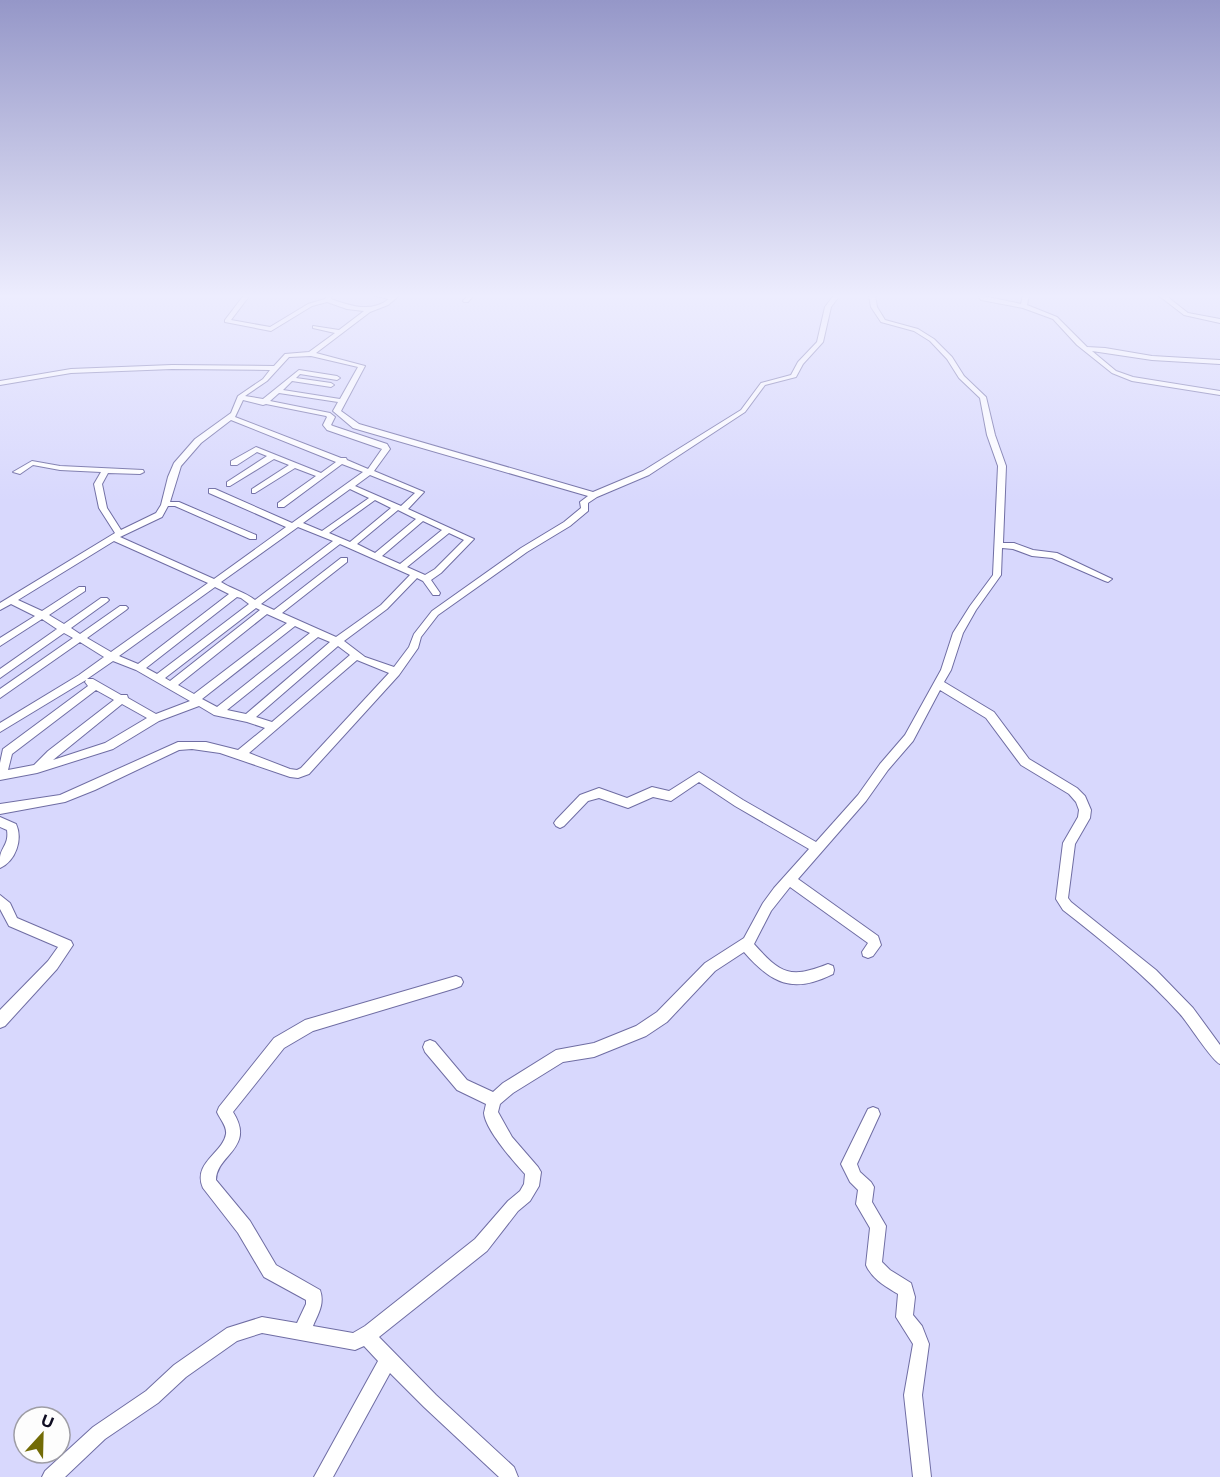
<svg xmlns="http://www.w3.org/2000/svg" width="1220" height="1477" viewBox="0 0 1220 1477" font-family="Montserrat,sans-serif">
	<style>
		.lines { fill: none; stroke-linecap: round; stroke-linejoin: round }
		.minor-casing { stroke: #6f6da3; stroke-width: 2 }
		.minor { fill: #fff; fill-rule: evenodd }
	</style>
	<rect width="100%" height="100%" fill="#d8d8fd"/>
	<g class="lines">
		<g class="minor-casing">
			<g id="minor">
				<path d="M244,295H250L231,320L270,327L308,304L325,299L327,295H332L331,299C350,306 371,313 389,299L372,295H400L388,305L370,312L316,353L365,366L341,411L359,424L593,492L643,471L741,410L761,383L791,375L798,362L817,342L825,307L834,295H840L831,307L823,342L803,364L796,377L765,385L745,412L649,475L597,497L588,503V511L570,526L527,552L438,615L421,637L418,648L399,675L309,774L298,778L290,777L220,753L192,749L179,750L95,790L65,802L0,814V804L60,795L178,742H206L238,750L265,728L247,722L214,715L199,706L159,721L113,749L37,773L0,780V763L3,749L88,686L85,682L86,680L0,732V723L79,675L104,657L80,642L0,698V689L73,638L64,633L0,678V669L57,629L42,619L0,646V638L35,616L11,604L0,610V603L115,533L99,508L94,484L101,472L60,470L33,465L20,474L13,472L32,461L60,466L143,470L144,472L140,474L108,473L102,484L107,508L121,530L156,513L161,505L168,477L174,463L195,439L231,413L238,396L263,379L270,370L172,369L71,373L0,385V381L71,369L172,365L274,366L285,354L309,352L335,333L313,328V326L339,330L364,311L347,309L327,302L312,306L271,331L225,322V320ZM311,356L358,367L340,399L283,390L292,381L331,387L334,385L331,383L296,378L300,374L337,380L340,378L337,376L299,370L263,399L245,396L267,381L289,357ZM279,393L338,402L333,411L353,428L588,496L580,502L581,508L564,522L521,548L432,611L414,634L409,647L394,667L365,657L344,641L387,609L417,578L423,581L433,595H439L440,593L431,580L441,573L474,539L408,509L424,492L374,471L390,449L387,444L333,426L331,425L335,417L330,413L270,401ZM243,400L263,405L266,404L326,416L327,417L323,425L327,430L382,449L368,469L347,460L346,458H341L235,417ZM231,420L336,462L321,473L256,447L231,461V465H237L257,452L267,456L227,482V486H230L274,459L289,465L252,489V493H255L295,468L316,476L278,503V507H284L342,464L363,472L292,523L215,489H209V493L286,527L214,579L120,537L162,517L168,506H175L250,539H256V535L179,502H170L181,466L201,443ZM370,475L415,493L401,506L355,486ZM350,489L369,498L322,531L303,523ZM375,500L391,508L350,542L329,533ZM398,510L416,519L375,553L357,544ZM423,521L442,530L400,564L382,556ZM298,527L333,541L255,600C245,592 232,589 221,582ZM449,533L464,540L435,569L425,575L407,567ZM114,541L208,583L111,652L87,638L126,610L128,608L126,606H120L80,634L71,628L107,602L109,600L107,598H101L64,624L49,615L85,591V587H79L42,611L18,600ZM340,544L410,575L381,605L336,637L282,613L347,562V558H341L274,610L261,604ZM215,587L229,594L138,664L119,656ZM237,597L241,598L249,604L157,674L146,668ZM256,608L260,610L170,681L165,678ZM267,614L287,623L194,694L178,685ZM295,626L310,633L217,707L202,699ZM318,637L330,642L246,714L227,710ZM338,646L350,655L272,722L256,717ZM357,660L389,673L301,768L297,770L290,769L249,753ZM113,661L136,670L190,701L156,714L128,698L127,695H121L93,679H87ZM96,690L114,700L48,751L34,765L8,770L12,754ZM122,704L147,718L105,743L53,760Z"/>
				<path d="M468,295H474L468,302H464L463,301Z"/>
				<path d="M869,295H875L877,307L885,320L918,329L934,339L952,357L964,376L986,397L995,435L1006,466L1003,543H1014L1033,550L1057,553L1112,579L1108,582L1105,581L1052,558L1032,556L1013,549L1002,548L1001,575L976,610L963,633L951,670L944,682L994,712L1029,759L1077,788L1085,796L1091,810L1090,818L1075,844L1068,898L1071,902L1156,970L1193,1008L1220,1045V1064C1212,1061 1189,1024 1180,1014C1145,975 1104,942 1063,910L1056,899L1063,843L1078,817L1079,810L1076,802L1069,794L1021,765L986,718L940,690L913,741L888,770L866,801L798,879L878,936L881,945L873,956L868,958L863,956L862,952L868,943L790,887L771,911L754,944C781,974 790,979 828,964L833,966L834,970L833,974C793,994 772,984 744,952L715,971L667,1022L646,1036L594,1057L563,1062L513,1093L500,1104L498,1112L512,1137L538,1167L541,1172L539,1186L530,1201L518,1211L487,1251L379,1337L436,1395L514,1467L518,1477H499L424,1407L390,1373L333,1477H314L378,1361L364,1346L355,1350L262,1333L237,1341L186,1377L158,1403L105,1439L65,1477H42L45,1471L93,1427L146,1391L174,1365L227,1328L262,1317L297,1323L306,1304V1300L264,1277L238,1233L203,1188C192,1163 223,1153 226,1134C227,1126 220,1119 217,1112L219,1107L274,1038L305,1020L456,976L461,978L463,982L461,986L456,988L313,1031L284,1048L233,1112C256,1148 216,1155 216,1180L250,1221L276,1265L320,1290C325,1304 318,1314 313,1326L353,1333L365,1326L475,1239L508,1201L520,1191L524,1184L525,1174C514,1162 485,1129 484,1113C484,1113 486,1104 486,1104L457,1090L425,1052L423,1047L425,1042L430,1040L435,1042L467,1080L493,1092L503,1083L556,1050L594,1043L636,1026L657,1012L705,963L744,938L763,903L774,888L809,849L735,806L699,782L671,801L653,797L628,808L599,798L588,801L564,826L560,828L556,826L554,823L556,820L580,795L599,788L627,798L652,787L669,791L699,772L743,800L816,842L858,795L880,764L905,735L941,670L953,633L970,606L993,575L998,466L987,435L980,398L959,378L947,359L930,341L914,331L881,322L871,307Z"/>
				<path d="M978,295L1021,304L1023,295H1029L1027,305L1057,317L1087,347L1105,348L1152,356L1220,360V364L1152,360L1092,351L1116,371L1133,377L1220,391V395L1132,381L1112,373L1077,345L1053,319L1023,308L981,300Z"/>
				<path d="M1158,295H1165L1188,313L1220,319V323L1184,315Z"/>
				<path d="M0,817L16,824C23,839 16,861 0,868C0,864 0,860 0,857C2,846 9,844 7,830L0,827Z"/>
				<path d="M0,895L10,903L17,918L71,941L73,945L57,969L5,1026L0,1028V1010L48,961L58,947L9,926L0,909Z"/>
				<path d="M873,1107L878,1109L880,1114L857,1164L860,1172L871,1182L874,1187L872,1202L886,1226L882,1262L890,1270L911,1283L915,1297L913,1315L922,1326L929,1344L922,1395L931,1477H913L904,1395L913,1344L896,1317L898,1294C885,1286 872,1279 866,1265L870,1228L856,1204L858,1190L850,1182L841,1164L868,1109Z"/>
			</g>
		</g>
		<use href="#minor" class="minor"/>
	</g>
	<linearGradient id="sky" x2="0" y2="1"><stop stop-color="#9597c8"/><stop offset="0.59" stop-color="#ededfe"/><stop offset="1" stop-color="#ededfe" stop-opacity="0"/></linearGradient>
	<rect width="1220" height="502" fill="url(#sky)"/>
	<g transform="translate(42 1435) rotate(22)"><circle r="28" fill="#fdfdfd" stroke="#9e9da5" stroke-width="1.5"/>
	<path d="M0-4.5L10 22L0 15L-10 22Z" fill="#726b06"/>
	<text y="-9" font-size="16" font-weight="bold" text-anchor="middle" fill="#0f0d22">U</text>
	</g>
</svg>
